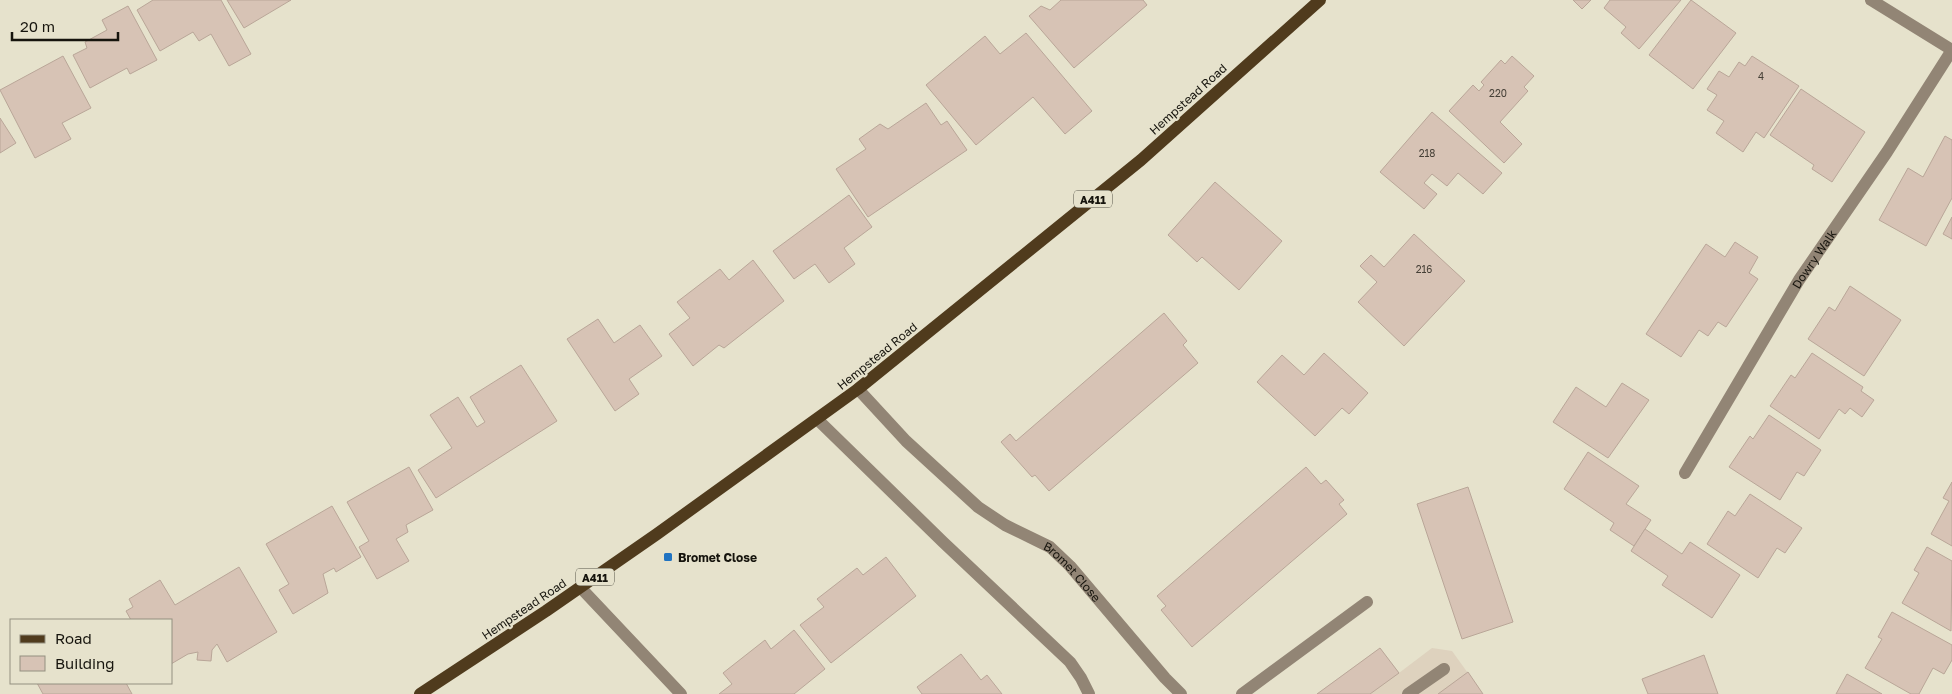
<svg xmlns="http://www.w3.org/2000/svg" width="1952" height="694" viewBox="0 0 1952 694" font-family="'Golos Text',sans-serif">
	<style>
		.industrial { fill: #ded2be }
		.building { fill: #d7c3b5; stroke: #b9a698 }
		.lines { fill: none; stroke-linecap: round; stroke-linejoin: round }
		.lane { stroke: #928575; stroke-width: 12 }
		.street { stroke: #928575; stroke-width: 12 }
		.primary { stroke: #503b1d; stroke-width: 12 }
		.poi-dot { fill: #2073c1; stroke: #e6e2cc; stroke-width: 2 }
		.labels { text-anchor: middle; dominant-baseline: central; stroke-width: 4.5; stroke-linejoin: round; paint-order: stroke }
		.number-label { font-size: 10px; fill: #464037 }
		.shield { fill: #e6e2cc; stroke: #545246; stroke-width: 1 }
		.shield-label { font-size: 11px; font-weight: bold; fill: #16140d }
		.street-label { font-size: 12px; fill: #16140d; stroke: #e6e2cc }
		.poi-label { font-size: 12px; font-weight: bold; fill: #16140d; stroke: #e6e2cc; text-anchor: start }
	</style>
	<rect width="100%" height="100%" fill="#e6e2cc"/>
	<path class="industrial" d="M1380,648L1399,673L1432,648L1452,651L1483,694H1317Z"/>
	<g class="building">
		<path d="M153,0H221L251,54L229,66L211,34L199,41L193,32L160,51L137,10Z"/>
		<path d="M227,0H291L244,28Z"/>
		<path d="M1061,0H1143L1147,5L1074,68L1029,16L1041,6L1050,10Z"/>
		<path d="M1573,0H1591L1582,9Z"/>
		<path d="M1610,0H1681L1639,49L1621,33L1626,27L1604,8Z"/>
		<path d="M1691,0L1736,33L1693,89L1649,55Z"/>
		<path d="M128,6L157,60L130,74L127,68L90,88L73,55L87,48L85,42L107,30L102,20Z"/>
		<path d="M1026,33L1092,111L1065,134L1033,97L976,145L926,85L985,36L1000,54Z"/>
		<path d="M63,56L91,108L62,123L71,139L35,158L0,90Z"/>
		<path d="M1512,56L1534,76L1524,87L1528,91L1500,122L1522,144L1504,163L1449,111L1473,85L1479,91L1484,85L1481,82L1501,60L1505,64Z"/>
		<path d="M1752,56L1799,86L1764,138L1756,132L1743,152L1716,133L1724,121L1707,110L1717,95L1707,89L1719,71L1729,77L1739,62L1745,66Z"/>
		<path d="M1801,89L1865,132L1832,182L1812,169L1814,165L1770,135Z"/>
		<path d="M926,103L941,125L947,121L967,150L868,217L836,169L866,149L859,139L880,124L888,129Z"/>
		<path d="M1432,112L1502,173L1483,194L1458,173L1447,186L1432,174L1424,183L1437,194L1424,209L1380,172Z"/>
		<path d="M0,118L16,143L0,153Z"/>
		<path d="M1945,136L1952,140V198L1926,246L1879,220L1908,168L1923,177Z"/>
		<path d="M1215,182L1282,241L1239,290L1202,257L1197,262L1168,235Z"/>
		<path d="M849,195L872,227L844,248L855,264L829,283L815,264L794,279L773,251Z"/>
		<path d="M1952,217V239L1943,234Z"/>
		<path d="M1414,234L1465,281L1404,346L1358,302L1377,282L1360,266L1371,255L1384,267Z"/>
		<path d="M1735,242L1758,257L1749,273L1758,279L1726,327L1718,322L1708,336L1699,330L1681,357L1646,334L1706,244L1725,257Z"/>
		<path d="M753,260L784,301L724,348L719,345L693,366L669,334L690,318L677,302L720,269L729,280Z"/>
		<path d="M1850,286L1901,320L1864,376L1808,339L1829,307L1835,311Z"/>
		<path d="M1164,313L1187,341L1183,345L1198,363L1049,491L1035,475L1032,477L1001,442L1010,434L1016,441Z"/>
		<path d="M598,319L614,343L640,325L662,356L629,379L639,394L615,411L567,339Z"/>
		<path d="M1324,353L1368,393L1349,414L1342,408L1315,436L1257,382L1282,355L1304,375Z"/>
		<path d="M1812,353L1863,387L1861,391L1874,400L1862,417L1850,408L1845,414L1839,409L1819,439L1770,406L1791,375L1795,378Z"/>
		<path d="M521,365L557,421L436,498L418,470L452,448L430,415L458,397L477,427L485,422L470,397Z"/>
		<path d="M1622,383L1649,400L1608,458L1553,422L1576,387L1606,407Z"/>
		<path d="M1769,415L1821,450L1804,476L1797,472L1780,500L1729,467L1750,436L1753,439Z"/>
		<path d="M1588,452L1639,486L1626,504L1651,520L1634,546L1610,530L1614,523L1564,489Z"/>
		<path d="M409,467L433,510L406,525L408,532L396,539L409,561L377,579L359,547L369,541L347,502Z"/>
		<path d="M1306,467L1321,484L1326,480L1344,500L1339,504L1347,514L1192,647L1161,610L1166,606L1157,596Z"/>
		<path d="M1952,482V546L1931,534L1949,501L1943,498Z"/>
		<path d="M1468,487L1513,622L1462,639L1417,504Z"/>
		<path d="M1750,494L1802,528L1785,553L1777,548L1758,578L1707,544L1728,511L1735,516Z"/>
		<path d="M332,506L361,557L336,572L334,568L323,574L328,593L293,614L279,590L289,584L266,544Z"/>
		<path d="M1645,529L1682,554L1690,542L1740,575L1712,618L1662,585L1668,576L1631,551Z"/>
		<path d="M1927,547L1952,561L1951,631L1902,603L1919,573L1914,570Z"/>
		<path d="M886,557L916,596L831,663L800,625L824,607L817,599L857,568L863,575Z"/>
		<path d="M239,567L277,632L227,662L217,644L212,650L211,661L197,660L198,652L188,654L171,664V620H131L126,611L133,607L129,599L160,580L175,605Z"/>
		<path d="M1892,612L1952,645V660L1944,674L1933,668L1919,694H1911L1865,668L1882,639L1878,637Z"/>
		<path d="M794,630L825,669L794,694H719L732,684L723,673L765,640L771,649Z"/>
		<path d="M1380,648L1399,673L1370,694H1317Z"/>
		<path d="M961,654L981,680L987,675L1002,694H922L917,687Z"/>
		<path d="M1704,655L1718,694H1648L1642,679Z"/>
		<path d="M1468,672L1483,694H1438Z"/>
		<path d="M1847,674L1882,694H1836Z"/>
		<path d="M37,683H126L132,694H43Z"/>
	</g>
	<g class="lines">
		<g class="lane">
			<path d="M580,587L681,694"/>
			<path d="M1408,694L1444,669"/>
		</g>
		<g class="street">
			<path d="M1871,0L1952,50"/>
			<path id="s1" d="M858,389L906,441L978,507L1005,525L1050,547L1070,566L1165,678L1181,694"/>
			<path d="M818,420L943,542L1070,662L1081,678L1089,694"/>
			<path id="s2" d="M1685,473L1799,280L1887,152L1952,50"/>
			<path d="M1242,694L1367,602"/>
		</g>
		<path class="primary" d="M420,694L546,611L657,534L858,389L1141,160L1320,0"/>
	</g>
	<rect class="poi-dot" x="663" y="552" width="10" height="10" rx="2.5"/>
	<g class="labels">
		<g class="number-label">
			<text x="1761" y="76">4</text>
			<text x="1498" y="93">220</text>
			<text x="1427" y="153">218</text>
			<text x="1424" y="269">216</text>
		</g>
		<g class="shield">
			<rect x="1074" y="190.5" width="38" height="17" rx="4"/>
			<rect x="576" y="568.5" width="38" height="17" rx="4"/>
		</g>
		<g class="shield-label">
			<text x="1093" y="199">A411</text>
			<text x="595" y="577">A411</text>
		</g>
		<g class="street-label">
			<text transform="translate(1188 99) rotate(-42)">Hempstead Road</text>
			<text stroke="none"><textPath href="#s2" startOffset="250">Dowry Walk</textPath></text>
			<text transform="translate(877 356) rotate(-39)">Hempstead Road</text>
			<text stroke="none"><textPath href="#s1" startOffset="284">Bromet Close</textPath></text>
			<text transform="translate(524 609) rotate(-34)">Hempstead Road</text>
		</g>
		<g class="poi-label">
			<text x="678" y="557">Bromet Close</text>
		</g>
	</g>
	<rect x="10" y="619" width="162" height="65" fill="#e6e2cc" stroke="#939080"/>
	<rect x="20" y="635" width="25" height="8" fill="#503b1d" stroke="#939080"/>
	<text x="55" y="644" font-size="15" fill="#16140d">Road</text>
	<rect x="20" y="656" width="25" height="15" fill="#d7c3b5" stroke="#939080"/>
	<text x="55" y="669" font-size="15" fill="#16140d">Building</text>
	<path d="M12 32v8h106v-8" fill="none" stroke="#16140d" stroke-width="2.5"/>
	<text x="20" y="32" font-size="15" fill="#16140d" stroke="#e6e2cc" stroke-width="4" paint-order="stroke">20 m</text>
</svg>
